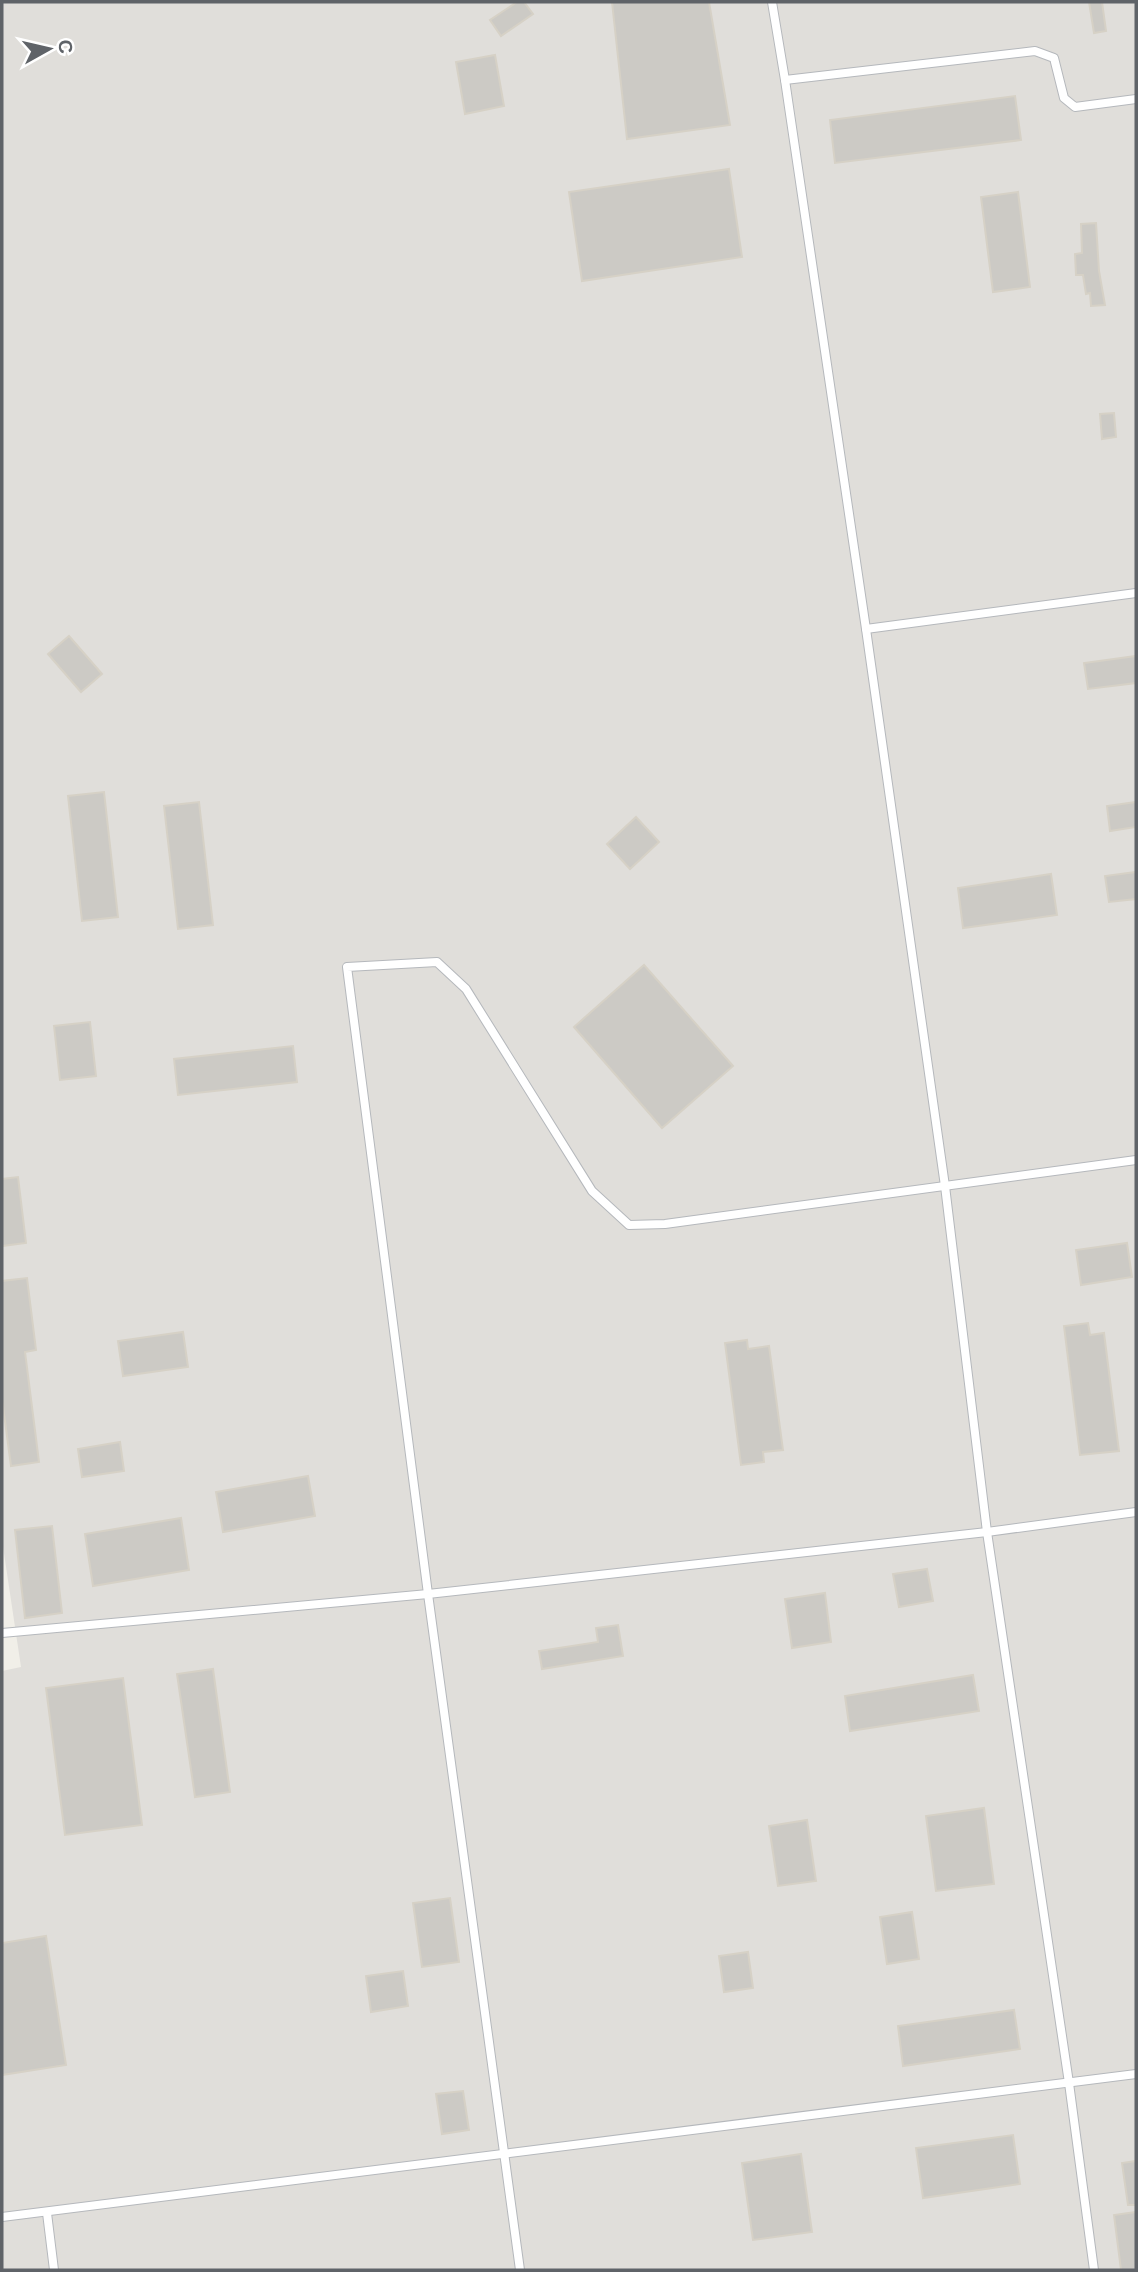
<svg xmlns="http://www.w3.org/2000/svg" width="1138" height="2272" viewBox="0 0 1138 2272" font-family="Helvetica,sans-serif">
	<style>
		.industrial { fill: #e0deda }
		.building { fill: #cccac5; stroke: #d6d1c6; stroke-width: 2 }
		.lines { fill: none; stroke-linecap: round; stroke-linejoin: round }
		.lane-casing { stroke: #b5b8bc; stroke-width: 10 }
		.lane { stroke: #fff; stroke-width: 8 }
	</style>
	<rect width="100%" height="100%" fill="#f1efe8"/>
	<path class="industrial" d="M2,2H1136V2270H2V1671L21,1667L2,1540Z"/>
	<g class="building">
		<path d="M517,2H524L533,14L501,36L490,20Z"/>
		<path d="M612,2H709L730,125L627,139Z"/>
		<path d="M1089,2H1102L1106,31L1094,33Z"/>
		<path d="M495,55L504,106L465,114L456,62Z"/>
		<path d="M1015,96L1021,140L835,163L830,120Z"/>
		<path d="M729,169L742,257L582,281L569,192Z"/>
		<path d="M1018,192L1030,287L993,292L981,197Z"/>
		<path d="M1096,223L1099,271L1105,305L1091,306L1090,293L1086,294L1083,275H1076L1075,254L1082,253L1081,224Z"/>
		<path d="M1114,413L1116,437L1102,439L1100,414Z"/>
		<path d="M69,636L102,674L81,692L48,654Z"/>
		<path d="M1136,656V683L1088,689L1084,663Z"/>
		<path d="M104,792L118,917L82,921L68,796Z"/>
		<path d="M199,802L213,925L178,929L164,806Z"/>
		<path d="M1136,802V827L1110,831L1107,806Z"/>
		<path d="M636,817L659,842L630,869L607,844Z"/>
		<path d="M1136,872V899L1109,902L1105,876Z"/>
		<path d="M1051,874L1057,915L963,928L958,888Z"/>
		<path d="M644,965L733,1066L662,1128L574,1027Z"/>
		<path d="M90,1022L96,1076L60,1080L54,1026Z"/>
		<path d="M293,1046L297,1082L178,1095L174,1059Z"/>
		<path d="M18,1177L26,1243L2,1246V1179Z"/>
		<path d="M1127,1243L1132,1277L1081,1285L1076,1250Z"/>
		<path d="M27,1278L36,1350L25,1352L39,1462L11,1466L2,1399V1281Z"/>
		<path d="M1088,1323L1090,1335L1104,1333L1119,1451L1080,1455L1064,1326Z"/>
		<path d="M183,1332L188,1367L123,1376L118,1341Z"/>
		<path d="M747,1340L748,1349L769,1346L783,1450L763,1452L764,1462L741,1465L725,1343Z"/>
		<path d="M120,1442L124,1471L82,1477L78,1449Z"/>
		<path d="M308,1476L315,1516L223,1532L216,1492Z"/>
		<path d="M181,1518L189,1570L93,1586L85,1534Z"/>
		<path d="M52,1526L62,1613L25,1618L15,1530Z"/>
		<path d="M927,1569L933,1601L899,1607L893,1574Z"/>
		<path d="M825,1593L831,1642L792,1648L785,1599Z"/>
		<path d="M618,1625L623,1656L542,1669L539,1651L598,1642L596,1628Z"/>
		<path d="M213,1669L230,1792L195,1797L177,1674Z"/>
		<path d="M973,1675L979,1711L850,1731L845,1696Z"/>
		<path d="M123,1678L142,1825L65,1835L46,1688Z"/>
		<path d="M984,1808L994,1884L936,1891L926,1816Z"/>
		<path d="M807,1820L816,1881L778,1886L769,1826Z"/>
		<path d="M450,1898L459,1962L422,1967L413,1903Z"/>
		<path d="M912,1912L919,1959L887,1964L880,1917Z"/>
		<path d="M46,1936L66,2065L2,2075V1943Z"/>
		<path d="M748,1952L753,1988L724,1992L719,1956Z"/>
		<path d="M403,1971L408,2006L371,2012L366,1976Z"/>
		<path d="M1014,2010L1020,2049L903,2066L898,2026Z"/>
		<path d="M463,2091L469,2130L442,2134L436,2094Z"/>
		<path d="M1013,2135L1020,2184L923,2198L916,2148Z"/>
		<path d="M801,2154L812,2232L753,2240L742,2163Z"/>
		<path d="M1136,2161V2205H1128L1122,2163Z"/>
		<path d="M1136,2212V2270H1121L1114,2215Z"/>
	</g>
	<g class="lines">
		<g class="lane-casing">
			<g id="lane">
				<path d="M772,2L785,80L866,629L945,1186L987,1532L1069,2083L1094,2270"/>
				<path d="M785,80L1035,51L1054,58L1064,98L1075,107L1136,99"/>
				<path d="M866,629L1136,593"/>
				<path d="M2,1633L428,1594L987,1532L1136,1512"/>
				<path d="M47,2213L54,2270"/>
				<path d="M2,2217L1136,2074"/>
				<path d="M520,2270L428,1594L347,967L437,962L466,989L592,1191L629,1225L665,1224L1136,1160"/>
			</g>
		</g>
		<use href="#lane" class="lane"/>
	</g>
	<rect width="1138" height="2272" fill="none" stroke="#5f6368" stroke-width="7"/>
	<g transform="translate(49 49) rotate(82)" stroke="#ffffff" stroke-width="5" paint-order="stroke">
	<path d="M0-5L12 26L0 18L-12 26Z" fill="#5f6368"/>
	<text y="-10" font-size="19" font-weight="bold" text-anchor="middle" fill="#5f6368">С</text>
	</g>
</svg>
